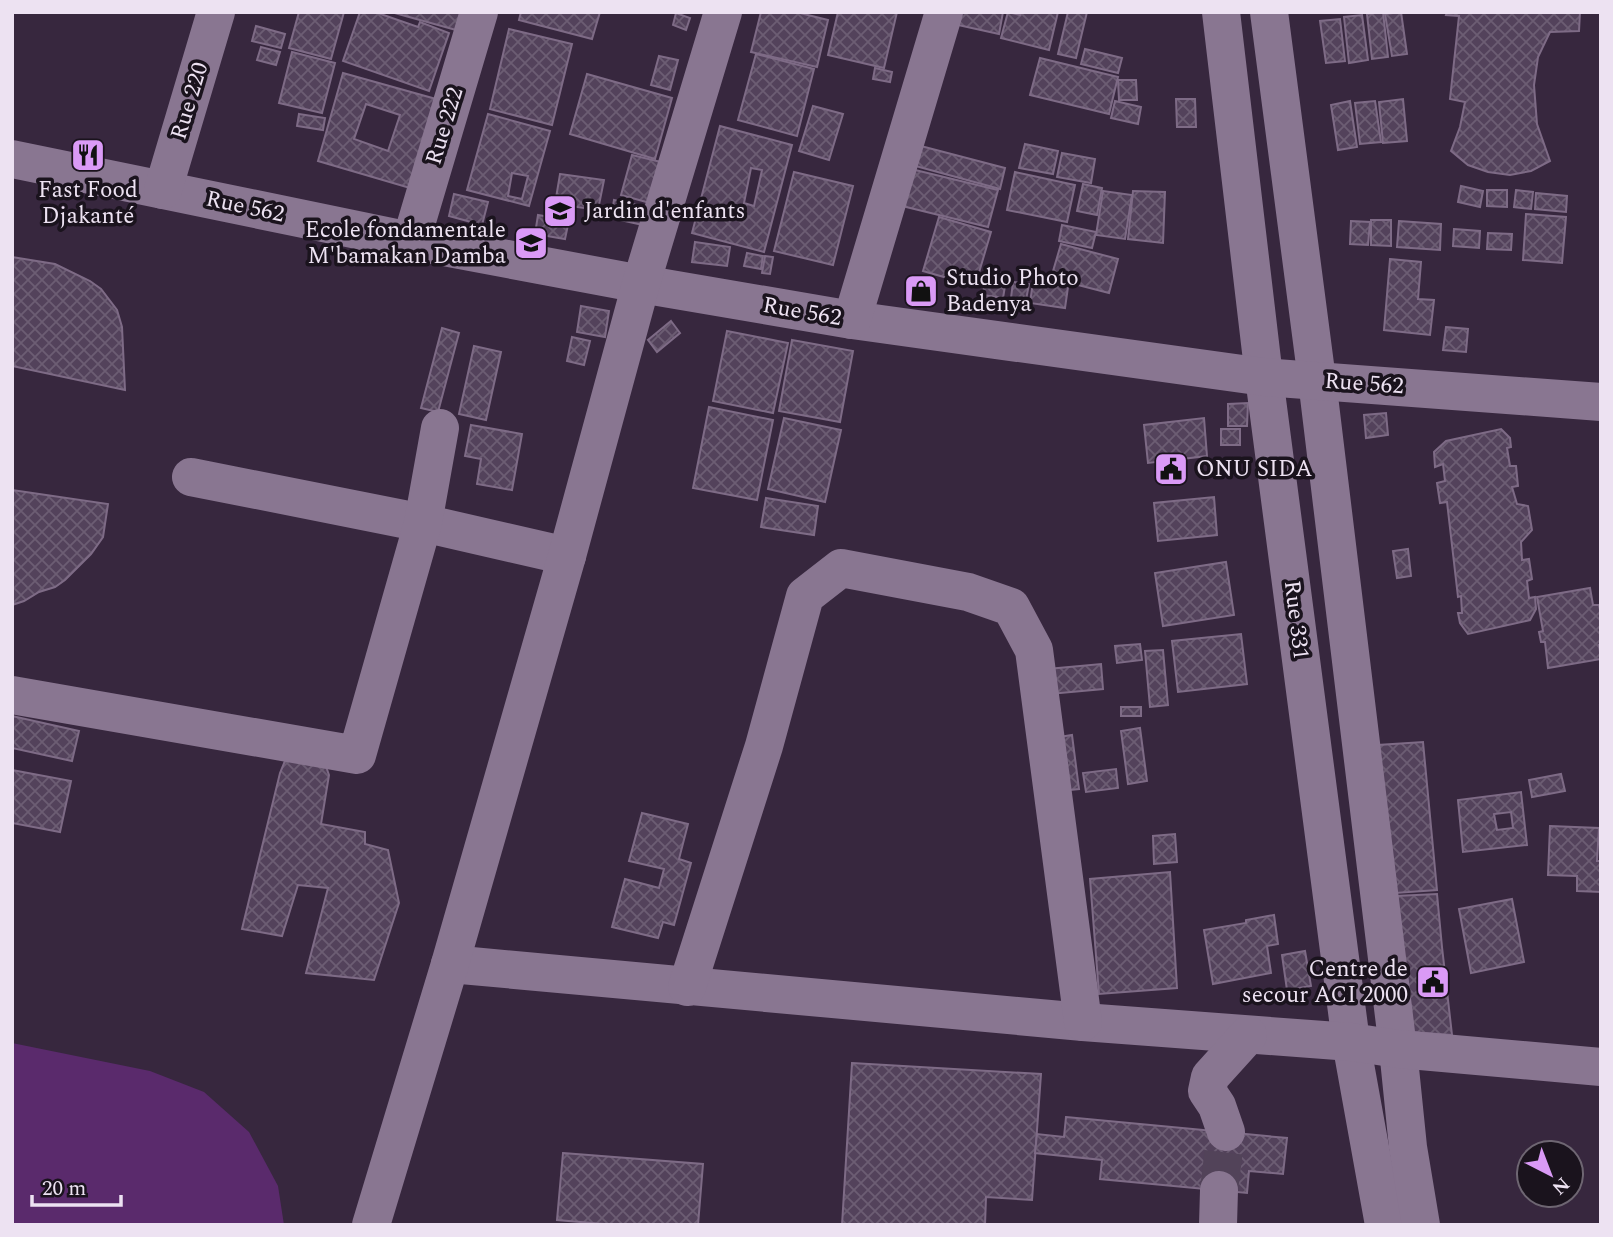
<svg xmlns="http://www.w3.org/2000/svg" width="1613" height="1237" viewBox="0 0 1613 1237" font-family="Spectral,serif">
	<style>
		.green { fill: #5a2a6c }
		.building { fill: url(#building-cross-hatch); stroke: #7e6b86; stroke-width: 2; fill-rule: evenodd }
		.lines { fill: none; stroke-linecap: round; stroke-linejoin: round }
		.minor-tunnel { stroke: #524359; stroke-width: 38; stroke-dasharray: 38 19; stroke-linecap: butt }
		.minor { stroke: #897691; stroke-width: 38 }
		.labels { text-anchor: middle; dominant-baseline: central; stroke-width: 7; stroke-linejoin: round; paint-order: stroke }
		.street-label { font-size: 23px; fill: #ede2f2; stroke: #1a131d }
		.poi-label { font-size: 23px; fill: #ede2f2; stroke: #1a131d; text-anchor: start }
	</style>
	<defs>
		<pattern id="building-cross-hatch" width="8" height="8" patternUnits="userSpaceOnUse" patternTransform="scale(1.75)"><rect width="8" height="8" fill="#53425b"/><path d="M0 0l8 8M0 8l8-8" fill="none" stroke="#6c5d73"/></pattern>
	</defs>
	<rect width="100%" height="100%" fill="#37273e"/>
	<path class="green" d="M12,1043L150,1071L204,1092L249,1132L278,1186L284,1225H12Z"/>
	<g class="building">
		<path d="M299,12H344L331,59L289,48Z"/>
		<path d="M360,12H375L418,27L420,22L449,33L429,91L343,61Z"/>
		<path d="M391,12H461L456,30Z"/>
		<path d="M521,12H600L592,39L519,20Z"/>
		<path d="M761,12H796L828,20L817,67L751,52Z"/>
		<path d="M838,12H897L884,68L828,55Z"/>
		<path d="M960,12H1003L999,34L958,25Z"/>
		<path d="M1008,12L1020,15L1021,12H1058L1049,50L1001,38Z"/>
		<path d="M1068,12H1087L1076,58L1058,54Z"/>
		<path d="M1383,12L1388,57L1372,59L1367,14Z"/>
		<path d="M1401,12L1407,54L1392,56L1385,14Z"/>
		<path d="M1447,12H1580L1579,31L1550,32L1538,57L1534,85L1537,124L1550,161L1531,171L1510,175L1488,172L1468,165L1451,151L1460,127L1465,102L1450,99L1459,16L1446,15Z"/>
		<path d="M676,13L690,18L686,30L673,25Z"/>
		<path d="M1362,15L1368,60L1349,63L1344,17Z"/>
		<path d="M1340,19L1345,61L1326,63L1320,21Z"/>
		<path d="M256,26L285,34L281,48L252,41Z"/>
		<path d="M509,29L572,44L552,125L490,109Z"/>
		<path d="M261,47L280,52L276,65L257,60Z"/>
		<path d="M1085,49L1122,58L1118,73L1081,64Z"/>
		<path d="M292,52L335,63L322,113L279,103Z"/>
		<path d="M756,54L814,69L797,136L738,120Z"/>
		<path d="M659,56L678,60L670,90L651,85Z"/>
		<path d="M1040,58L1118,77L1109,114L1030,95Z"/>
		<path d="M875,68L892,72L890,82L873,79Z"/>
		<path d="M343,73L436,99L410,188L318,161ZM366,104L400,115L388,151L354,139Z"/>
		<path d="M587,74L672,98L655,159L570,134Z"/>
		<path d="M1118,80H1136L1137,100H1119Z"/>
		<path d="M1176,99H1195L1196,127H1177Z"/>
		<path d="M1403,99L1407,141L1383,143L1379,102Z"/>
		<path d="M1115,101L1141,107L1138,124L1111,118Z"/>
		<path d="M1350,101L1357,147L1338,150L1331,105Z"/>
		<path d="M1375,101L1381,142L1360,144L1355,103Z"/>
		<path d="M813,106L843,114L829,160L799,151Z"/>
		<path d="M299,114L325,118L323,130L297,126Z"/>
		<path d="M488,114L550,131L529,206L467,190ZM512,173L528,176L522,199L508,196Z"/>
		<path d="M720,126L792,145L764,252L692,233ZM751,168L762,170L754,206L744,203Z"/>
		<path d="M1025,144L1058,151L1053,174L1019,168Z"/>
		<path d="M917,145L1005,168L1000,189L912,165Z"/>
		<path d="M1062,153L1095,159L1091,183L1057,177Z"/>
		<path d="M632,155L661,162L650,203L621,195Z"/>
		<path d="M911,169L998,190L988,227L902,206Z"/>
		<path d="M794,172L853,186L833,265L774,251Z"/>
		<path d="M1015,172L1075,185L1067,222L1007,210Z"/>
		<path d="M560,174L604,180L598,210L555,204Z"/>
		<path d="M1083,184L1102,188L1097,215L1077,211Z"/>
		<path d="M1461,186L1483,191L1480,207L1458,202Z"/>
		<path d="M1487,190H1507V207L1487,206Z"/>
		<path d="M1516,190L1533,192L1531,209L1514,207Z"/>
		<path d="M1103,191L1132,195L1125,239L1096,235Z"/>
		<path d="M1133,191L1165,192L1163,243L1128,239Z"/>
		<path d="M1536,193L1567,196L1566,212L1535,209Z"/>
		<path d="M454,194L488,202L482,225L449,216Z"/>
		<path d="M614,200L647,207L643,225L611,218Z"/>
		<path d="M1526,214L1566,217L1562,263L1523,260Z"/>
		<path d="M538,215L569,220L565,239L535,234Z"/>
		<path d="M939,217L991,232L975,286L923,271Z"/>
		<path d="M1371,220H1391V246L1371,245Z"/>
		<path d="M1351,221L1370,222L1368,245L1350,244Z"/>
		<path d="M1399,221L1441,224L1440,250L1397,247Z"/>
		<path d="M1062,225L1096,232L1092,248L1059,241Z"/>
		<path d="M1454,229L1480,231L1479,248L1453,246Z"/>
		<path d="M1488,233L1512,234L1511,250L1487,249Z"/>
		<path d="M695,242L730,247L727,266L692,262Z"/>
		<path d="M1061,244L1118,259L1109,293L1051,278Z"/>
		<path d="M747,253L763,256L761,269L744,266Z"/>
		<path d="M765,256L773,257L770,274L762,273Z"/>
		<path d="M12,257L55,264L90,281L101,289L117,310L122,327L125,390L12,366Z"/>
		<path d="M1390,259L1421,262L1418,299L1434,300L1430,335L1384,330Z"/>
		<path d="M986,271L1007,274L1003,298L983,295Z"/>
		<path d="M1013,282L1029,284L1026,300L1011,298Z"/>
		<path d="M1033,282L1068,287L1065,308L1030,303Z"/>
		<path d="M986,297L1001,300L999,310L984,307Z"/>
		<path d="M581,306L609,311L605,337L577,332Z"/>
		<path d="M671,321L680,333L657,352L648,340Z"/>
		<path d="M1446,327L1468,329L1466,352L1443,350Z"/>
		<path d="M442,328L459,333L438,412L421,408Z"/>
		<path d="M727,331L788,343L773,413L713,401Z"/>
		<path d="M572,337L590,341L584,365L567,361Z"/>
		<path d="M792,340L853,351L840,422L779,411Z"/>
		<path d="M474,346L501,352L486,420L459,414Z"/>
		<path d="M1248,403L1247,426H1228V404Z"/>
		<path d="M709,407L773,420L757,500L693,488Z"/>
		<path d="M1386,413L1388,435L1366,438L1364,415Z"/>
		<path d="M784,418L841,430L825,502L768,489Z"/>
		<path d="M1204,418L1207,456L1148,463L1144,425Z"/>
		<path d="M471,425L522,434L512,490L477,484L481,459L465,456Z"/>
		<rect x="1221" y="429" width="19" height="16"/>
		<path d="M1501,429L1510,438L1511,447L1507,448L1510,466H1516L1518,486L1512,487L1517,504L1528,506L1532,530L1521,542L1522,560L1529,559L1532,579L1527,581L1529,598L1535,597L1536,609L1530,620L1468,634L1460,623L1458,613H1462L1461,596L1458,597L1447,502L1440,503L1437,483L1445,481L1443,464L1435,467L1434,452L1446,441Z"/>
		<path d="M12,490L108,504L103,537L91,554L65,580L55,587L39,592L24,601L12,605Z"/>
		<path d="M1214,497L1217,535L1158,541L1154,503Z"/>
		<path d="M766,498L818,506L814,535L761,527Z"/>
		<path d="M1408,549L1411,576L1397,578L1393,551Z"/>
		<path d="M1226,562L1234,615L1163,626L1155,573Z"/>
		<path d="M1590,588L1593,605H1599L1601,614V645H1599L1601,659L1548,668L1545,642H1541L1539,632L1543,631L1537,597Z"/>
		<path d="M1241,634L1247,684L1178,692L1172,641Z"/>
		<path d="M1140,644L1142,660L1117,663L1115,646Z"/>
		<path d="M1163,650L1168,705L1150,707L1145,651Z"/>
		<path d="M1101,664L1103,689L1050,694L1048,669Z"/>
		<rect x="1121" y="707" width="20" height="9"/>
		<path d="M12,716L79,731L72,761L12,748Z"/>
		<path d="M1140,728L1147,781L1128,784L1121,731Z"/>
		<path d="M1072,735L1079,789L1060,791L1053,738Z"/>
		<path d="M1423,742L1437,890L1395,893L1378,745Z"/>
		<path d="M289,751L323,758L329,775L321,824L365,832V844L388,850L399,903L374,980L306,973L328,888L298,885L282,936L242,929L280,773Z"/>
		<path d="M1116,769L1118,788L1086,792L1083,773Z"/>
		<path d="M12,770L71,781L60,832L12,823Z"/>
		<path d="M1561,774L1565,791L1532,797L1529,780Z"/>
		<path d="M1521,792L1527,845L1463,852L1458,800ZM1511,812L1513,828L1497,830L1494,814Z"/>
		<path d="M642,813L688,824L679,859L691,863L674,925L663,922L658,938L612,927L625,879L659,888L664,869L629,861Z"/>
		<path d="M1550,826L1599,828L1597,861H1601V892L1577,891V876L1548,875Z"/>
		<path d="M1175,834L1177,862L1154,864L1153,836Z"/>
		<path d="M1170,872L1177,988L1099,994L1090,879Z"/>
		<path d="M1437,894L1442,947L1452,1035L1412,1032L1396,896Z"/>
		<path d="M1512,899L1524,962L1471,973L1459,909Z"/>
		<path d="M1274,915L1278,944L1267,946L1271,973L1213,984L1204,930L1246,923V920Z"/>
		<path d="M1305,951L1311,986L1287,990L1282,955Z"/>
		<path d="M852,1063L1041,1074L1032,1200L986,1197L985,1225H842Z"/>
		<path d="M1066,1117L1287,1138L1283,1174L1249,1171L1247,1193L1100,1179L1102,1160L1035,1153L1037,1134L1064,1137Z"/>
		<path d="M563,1153L703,1164L698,1225H616L557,1220Z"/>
	</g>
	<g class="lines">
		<path class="minor-tunnel" d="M1219,1190L1226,1132"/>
		<g class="minor">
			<path d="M1221,12L1264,377L1351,1042L1384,1225"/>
			<path d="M1269,12L1317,380L1398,1049L1408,1147L1421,1225"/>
			<path d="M12,159L411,241L641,284L852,320L1264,377L1601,402"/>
			<path d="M163,190L216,12"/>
			<path d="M411,241L479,12"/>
			<path d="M852,320L944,12"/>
			<path d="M191,477L423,523L567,556"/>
			<path d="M12,695L357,755L423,523L440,428"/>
			<path d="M450,964L1083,1022L1351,1042L1398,1049L1601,1067"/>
			<path d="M687,987L764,746L805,596L841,568L968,592L1011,607L1034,650L1083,1022"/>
			<path d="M1226,1132L1217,1106L1207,1091L1210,1077L1248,1035"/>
			<path d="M371,1225L450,964L567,556L641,284L723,12"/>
			<path d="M1218,1225L1219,1190"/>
		</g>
	</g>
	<defs>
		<g id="restaurant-square" transform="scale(1.75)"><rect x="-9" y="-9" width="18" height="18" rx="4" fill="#da9af6" stroke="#1a131d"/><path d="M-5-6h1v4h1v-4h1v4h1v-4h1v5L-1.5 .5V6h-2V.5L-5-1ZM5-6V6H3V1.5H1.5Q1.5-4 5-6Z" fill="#111"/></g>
		<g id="school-square" transform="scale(1.75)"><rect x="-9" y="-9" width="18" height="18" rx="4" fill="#da9af6" stroke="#1a131d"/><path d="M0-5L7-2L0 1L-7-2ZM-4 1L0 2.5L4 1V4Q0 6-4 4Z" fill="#111"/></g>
		<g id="shop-square" transform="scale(1.75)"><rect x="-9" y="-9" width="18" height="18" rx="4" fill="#da9af6" stroke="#1a131d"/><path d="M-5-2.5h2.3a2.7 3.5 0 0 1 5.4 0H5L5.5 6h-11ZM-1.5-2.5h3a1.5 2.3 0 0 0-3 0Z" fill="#111"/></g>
		<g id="civic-square" transform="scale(1.75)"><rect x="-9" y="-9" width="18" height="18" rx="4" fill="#da9af6" stroke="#1a131d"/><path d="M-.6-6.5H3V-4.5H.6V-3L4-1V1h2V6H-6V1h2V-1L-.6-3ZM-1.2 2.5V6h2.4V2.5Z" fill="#111"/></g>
	</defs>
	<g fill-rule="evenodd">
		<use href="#restaurant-square" x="88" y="155"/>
		<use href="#school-square" x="560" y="211"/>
		<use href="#school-square" x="531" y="243"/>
		<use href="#shop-square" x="921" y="291"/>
		<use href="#civic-square" x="1171" y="469"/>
		<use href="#civic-square" x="1433" y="982"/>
	</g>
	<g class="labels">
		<g class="street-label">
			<text transform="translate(190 101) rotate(-73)">Rue 220</text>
			<text transform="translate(445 126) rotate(-73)">Rue 222</text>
			<text transform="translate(245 207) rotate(12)">Rue 562</text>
			<text transform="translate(802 312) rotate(10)">Rue 562</text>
			<text transform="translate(1364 384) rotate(4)">Rue 562</text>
			<text transform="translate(1296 620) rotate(83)">Rue 331</text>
		</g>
		<g class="poi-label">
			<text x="88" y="190" text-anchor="middle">Fast Food<tspan x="88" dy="26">Djakanté</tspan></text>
			<text x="584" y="211">Jardin d'enfants</text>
			<text x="506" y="230" text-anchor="end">Ecole fondamentale<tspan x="506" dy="26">M'bamakan Damba</tspan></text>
			<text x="946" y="278">Studio Photo<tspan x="946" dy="26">Badenya</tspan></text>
			<text x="1196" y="469">ONU SIDA</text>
			<text x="1408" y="969" text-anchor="end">Centre de<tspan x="1408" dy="26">secour ACI 2000</tspan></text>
		</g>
	</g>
	<rect width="1613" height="1237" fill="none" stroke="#ede2f2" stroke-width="28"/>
	<g transform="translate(1550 1174) rotate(138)"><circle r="33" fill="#1a131d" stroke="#6e6672" stroke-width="2"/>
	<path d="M0-5L12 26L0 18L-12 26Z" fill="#da9af6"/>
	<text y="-10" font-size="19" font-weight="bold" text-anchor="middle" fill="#ede2f2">N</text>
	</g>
	<path d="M32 1195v10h89v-10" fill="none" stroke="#ede2f2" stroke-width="3.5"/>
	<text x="42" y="1195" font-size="21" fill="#ede2f2" stroke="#1a131d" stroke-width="5" paint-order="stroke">20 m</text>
</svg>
